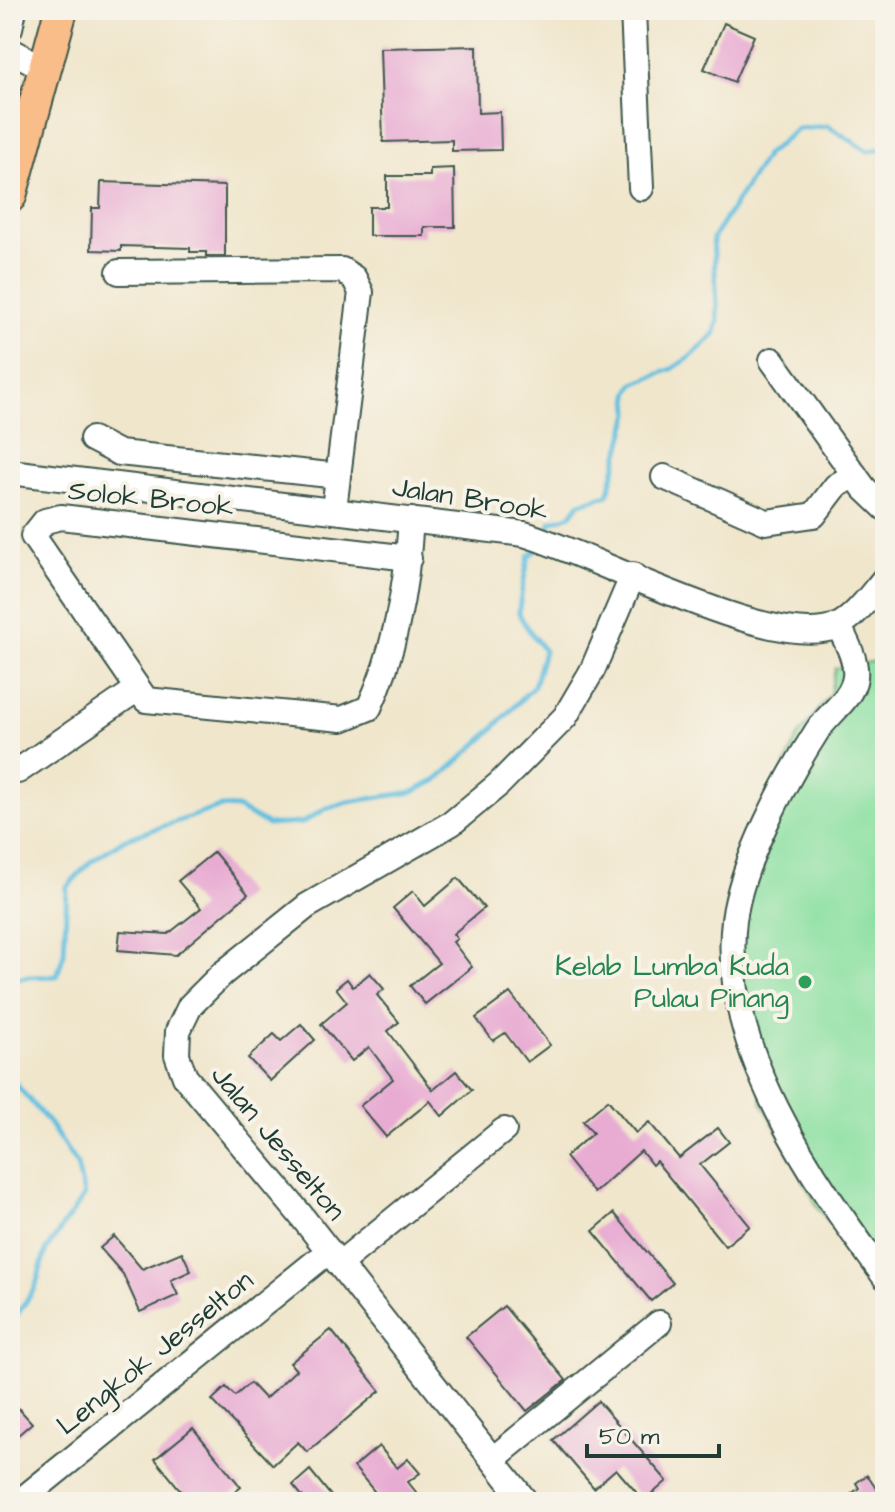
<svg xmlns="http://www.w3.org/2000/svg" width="895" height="1512" viewBox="0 0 895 1512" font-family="'Architects Daughter',sans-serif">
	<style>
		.green { fill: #8be0a2; stroke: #558e6b; stroke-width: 2 }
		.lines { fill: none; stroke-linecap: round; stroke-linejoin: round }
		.stream { stroke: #62c0e0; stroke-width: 5 }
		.building { fill: #e8acd3 }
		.minor-casing { stroke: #3e564b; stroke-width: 28 }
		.major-casing { stroke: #3e564b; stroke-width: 36 }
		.minor { stroke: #fff; stroke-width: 24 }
		.major { stroke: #f8bd89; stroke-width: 32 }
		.leisure-dot { fill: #2e9e5b; stroke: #f7f3e8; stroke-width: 3 }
		.labels { text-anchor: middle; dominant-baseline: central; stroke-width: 8; stroke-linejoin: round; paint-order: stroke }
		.street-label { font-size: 28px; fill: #1f3d34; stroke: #f7f3e8 }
		.leisure-label { font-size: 28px; fill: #27864d; stroke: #f7f3e8; text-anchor: end }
	</style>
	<rect width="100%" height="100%" fill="#f7f3e8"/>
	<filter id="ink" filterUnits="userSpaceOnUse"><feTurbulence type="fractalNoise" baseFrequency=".0125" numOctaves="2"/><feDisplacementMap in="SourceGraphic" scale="16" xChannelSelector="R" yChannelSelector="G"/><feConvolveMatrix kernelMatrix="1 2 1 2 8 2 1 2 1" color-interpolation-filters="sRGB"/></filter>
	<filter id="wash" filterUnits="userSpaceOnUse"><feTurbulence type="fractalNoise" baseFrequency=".006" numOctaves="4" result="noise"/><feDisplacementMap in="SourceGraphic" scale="32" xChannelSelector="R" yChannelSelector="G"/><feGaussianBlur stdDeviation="1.8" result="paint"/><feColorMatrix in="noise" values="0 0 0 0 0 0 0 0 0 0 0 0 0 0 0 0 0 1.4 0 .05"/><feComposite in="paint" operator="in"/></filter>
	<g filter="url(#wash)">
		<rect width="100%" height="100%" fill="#f0e6cc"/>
		<path class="green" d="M885,647V1297L818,1208L762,1103L729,888L797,738L830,694L835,668L876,661Z"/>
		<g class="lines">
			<g class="stream">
				<path d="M546,536L551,522L571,515L580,503L608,495L630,413L629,394L634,384L672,369L689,358L714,335L718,322L713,238L766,155L797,129L828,126L868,151L885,149"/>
				<path d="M10,982L24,977L57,976L64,953L67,887L90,862L125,839L220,807L237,808L268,825L302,823L325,809L348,802L413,792L437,780L485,737L534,686L544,651C537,639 523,625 519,613C518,608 527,564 529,556L540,548"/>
				<path d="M10,1077L49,1123L77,1165L84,1196L46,1250L35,1288L10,1325"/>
			</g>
		</g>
		<g id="blocks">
			<g class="building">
				<path d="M724,23L754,36L734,82L704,69Z"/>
				<path d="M477,46L478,113L500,112L501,150L452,151V140L383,142L380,48Z"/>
				<path d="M454,168L455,227H424V236H369V207H387V176H430V169Z"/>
				<path d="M101,182L225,186V256H206V252H190V248L121,246V251L91,250L92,208H100Z"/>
				<path d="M214,852L248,894L176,955L118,950L120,931L168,934L201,908L178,881Z"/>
				<path d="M458,878L484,908L453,934L457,939L453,942L472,967L425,1004L410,986L439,963L393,908L413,891L425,906Z"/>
				<path d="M370,973L384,989L377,995L399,1022L388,1031L433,1090L456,1071L472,1090L442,1116L430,1101L386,1137L360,1106L393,1079L369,1047L352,1061L321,1024L347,1002L336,988L347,979L353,987Z"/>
				<path d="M510,993L550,1045L527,1062L505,1033L493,1041L476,1018Z"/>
				<path d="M301,1024L315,1040L270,1081L248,1058L274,1034L281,1041Z"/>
				<path d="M608,1100L636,1133L649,1122L679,1158L718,1128L729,1142L700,1165L750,1226L725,1246L656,1161L652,1165L641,1151L594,1193L565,1157L593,1133L583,1121Z"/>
				<path d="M614,1213L673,1283L651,1301L593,1231Z"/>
				<path d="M114,1236L142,1269L182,1252L191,1271L171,1280L178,1295L140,1312L123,1274L100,1248Z"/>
				<path d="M504,1306L566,1380L527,1411L466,1337Z"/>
				<path d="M331,1330L380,1391L307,1452L298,1442L273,1465L212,1400L226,1387L235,1396L250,1383L265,1399L296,1370L290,1363Z"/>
				<path d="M10,1399L32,1423L10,1442Z"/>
				<path d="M598,1401L667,1481L644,1501L616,1469L594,1488L553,1440Z"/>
				<path d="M193,1428L241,1487L222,1502H190L155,1459Z"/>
				<path d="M379,1446L397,1468L408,1459L420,1473L408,1482L424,1502H383L354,1467Z"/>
				<path d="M310,1470L336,1502H307L293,1485Z"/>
				<path d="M867,1475L885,1502H841L859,1488L856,1483Z"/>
			</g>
		</g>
	</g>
	<g filter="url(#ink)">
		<use href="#blocks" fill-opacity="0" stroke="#3e564b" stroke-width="2"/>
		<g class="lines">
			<g class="minor-casing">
				<g id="minor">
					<path d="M633,10L641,188"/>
					<path d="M10,28L14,10"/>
					<path d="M10,50L44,68"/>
					<path d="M119,272L342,270L354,278L361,292L334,509"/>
					<path d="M772,360L864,488L885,508"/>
					<path d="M92,439L119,453L339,476"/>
					<path d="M10,472L524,534C593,554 776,654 837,626C855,618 872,593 885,578"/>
					<path d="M664,477L766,522L814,515L836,486L855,475"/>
					<path d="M409,558L61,517L45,521L33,536L146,700L342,719L369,708C396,650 407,583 411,520"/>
					<path d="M839,626C846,642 857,659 855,677C852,699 829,713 817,731C785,781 742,860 734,920C719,1047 814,1181 885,1277"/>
					<path d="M18,771L136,690"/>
					<path d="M339,1264L504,1130"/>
					<path d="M493,1459L659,1323"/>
					<path d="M19,1502L329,1251"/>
					<path d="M526,1502L299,1213L185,1077L177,1055L178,1031L190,1006L222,974L307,906L452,823L499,784L565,717L592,671L633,575"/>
				</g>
			</g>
			<g class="major-casing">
				<path id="major" d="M10,196L61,10"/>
			</g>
			<use href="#minor" class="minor"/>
			<use href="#major" class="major"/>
		</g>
	</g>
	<circle class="leisure-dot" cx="805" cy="982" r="8"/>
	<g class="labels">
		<g class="street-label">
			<text transform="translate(151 499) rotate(6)">Solok Brook</text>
			<text transform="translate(470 499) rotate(9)">Jalan Brook</text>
			<text transform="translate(278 1143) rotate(50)">Jalan Jesselton</text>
			<text transform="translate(155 1353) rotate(-39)">Lengkok Jesselton</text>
		</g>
		<g class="leisure-label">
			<text x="789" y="966">Kelab Lumba Kuda<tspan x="789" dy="32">Pulau Pinang</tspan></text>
		</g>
	</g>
	<rect width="895" height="1512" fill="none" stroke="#f7f3e8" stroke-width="40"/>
	<path d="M587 1444v12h132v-12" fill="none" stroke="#1f3d34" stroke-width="4"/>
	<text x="599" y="1444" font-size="24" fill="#1f3d34" stroke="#f7f3e8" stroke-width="6" paint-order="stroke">50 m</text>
</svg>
